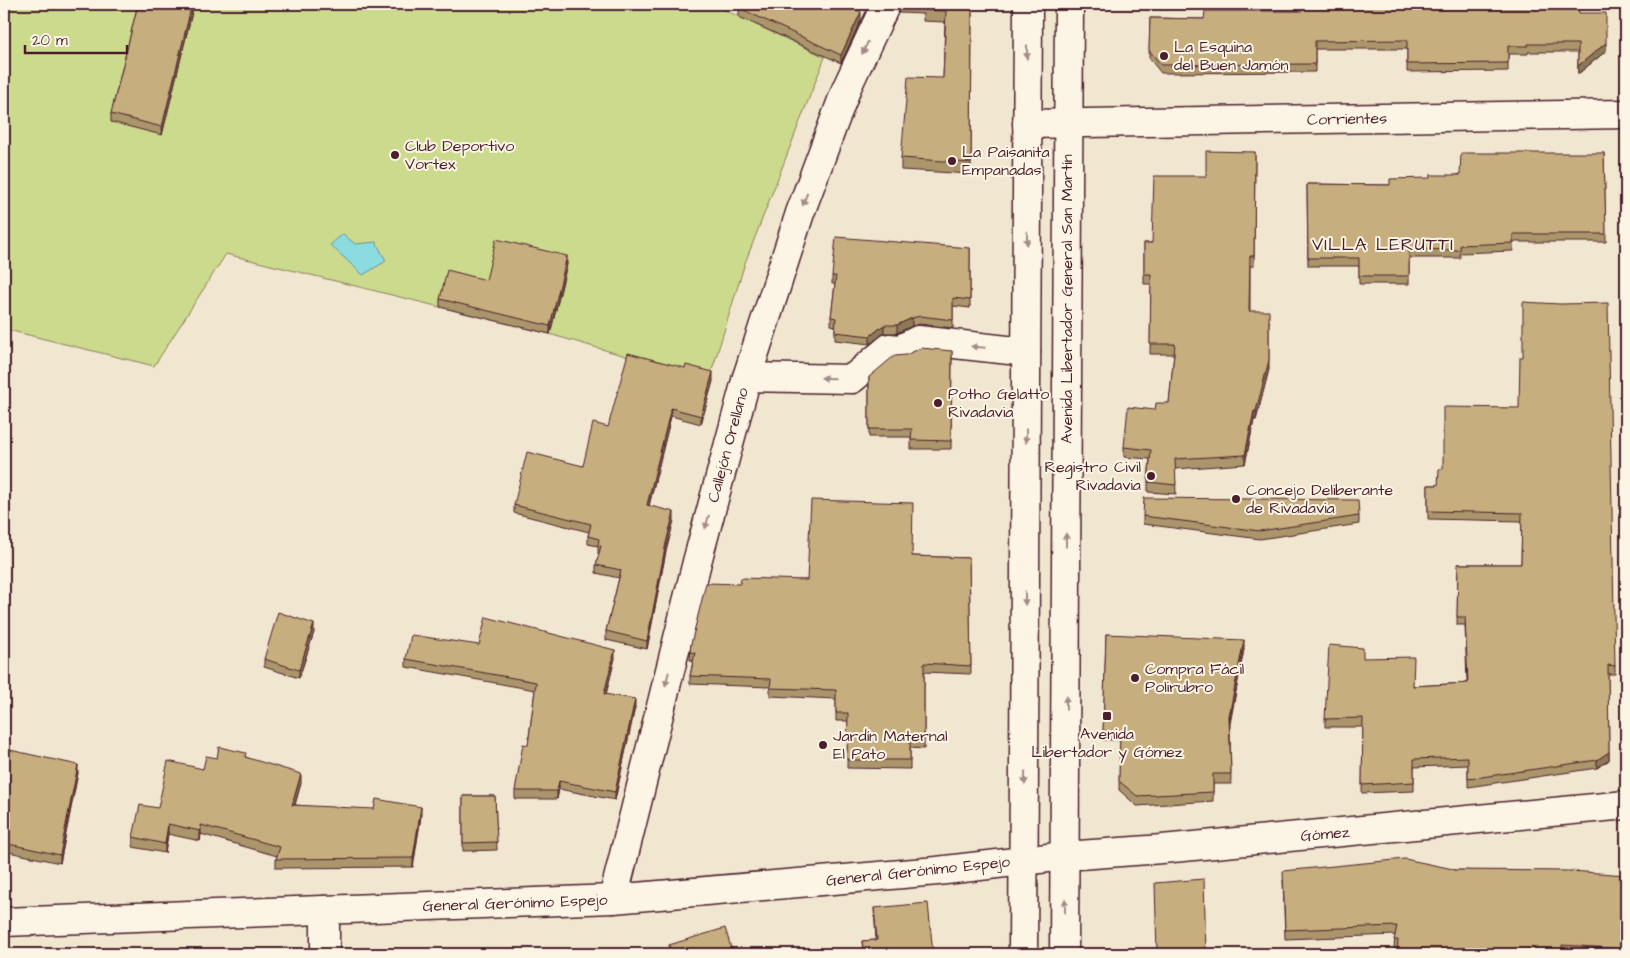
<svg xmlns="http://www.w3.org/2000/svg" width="1630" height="958" viewBox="0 0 1630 958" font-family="'Architects Daughter',sans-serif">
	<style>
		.garden { fill: #ccda8d; stroke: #8b7c5c }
		.water { fill: #8adce0; stroke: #709098 }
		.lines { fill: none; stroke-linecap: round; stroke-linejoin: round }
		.minor-casing { stroke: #4a1f2b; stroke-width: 31 }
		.major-casing { stroke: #4a1f2b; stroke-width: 31 }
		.minor { stroke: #fcf5e5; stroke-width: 28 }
		.major { stroke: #fcf5e5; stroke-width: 28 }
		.wall { fill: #ab966c; stroke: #4a1f2b }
		.shaded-wall { fill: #8b7a58; stroke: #4a1f2b }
		.building { fill: #c7ae7e; stroke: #4a1f2b }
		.oneway { fill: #a38a88 }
		.poi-dot { fill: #4a1f2b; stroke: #fcf5e5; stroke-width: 2 }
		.labels { text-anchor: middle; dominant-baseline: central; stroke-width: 4; stroke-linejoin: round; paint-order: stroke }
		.poi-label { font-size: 16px; fill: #4a1f2b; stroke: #fcf5e5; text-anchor: start }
		.street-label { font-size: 16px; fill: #4a1f2b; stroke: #fcf5e5 }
		.neighbourhood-label { font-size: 18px; letter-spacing: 1px; fill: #4a1f2b; stroke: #fcf5e5 }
	</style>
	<rect width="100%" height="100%" fill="#f1e7d0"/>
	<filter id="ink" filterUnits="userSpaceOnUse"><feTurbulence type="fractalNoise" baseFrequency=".02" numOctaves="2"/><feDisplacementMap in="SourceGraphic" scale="10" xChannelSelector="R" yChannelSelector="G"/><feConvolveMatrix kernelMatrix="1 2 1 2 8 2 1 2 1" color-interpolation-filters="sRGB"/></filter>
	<g filter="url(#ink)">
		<path class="garden" d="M4,4H712L825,57L745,263L709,380L549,334L226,254L154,366L4,329Z"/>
		<path class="water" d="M343,234L355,244L376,242L386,261L363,275L330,245Z"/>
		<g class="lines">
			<g class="minor-casing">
				<g id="minor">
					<path d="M1027,124L1626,114"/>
					<path d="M747,377L852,379L889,348L900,349L918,340L1026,352"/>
					<path d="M613,899L697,562L747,377L800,213L847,87L886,4"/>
					<path d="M325,910V954"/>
					<path d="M4,922L613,899L937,871L1065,856L1162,849L1626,805"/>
				</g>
			</g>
			<g class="major-casing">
				<g id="major">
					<path d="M1023,954L1028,4"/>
					<path d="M1064,954L1069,4"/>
				</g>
			</g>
			<use href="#minor" class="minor"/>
			<use href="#major" class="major"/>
		</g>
		<g class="wall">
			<path d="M138,4H194L162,135L111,122V114Z"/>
			<path d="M899,4H972L971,174L901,170V158L943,78L945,22L923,21V14L899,13Z"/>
			<path d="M739,8L861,20L841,63L739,17Z"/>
			<path d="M1579,13L1606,51L1578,74V52H1528V54H1508V71L1407,72V49H1315V72L1161,73L1149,58L1150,18L1204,19Z"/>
			<path d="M1255,152L1254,266H1250V311L1269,369L1256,420H1254L1245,464L1175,469L1176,494L1148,492V482L1150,459L1124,457V447L1155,410L1169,403L1174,354H1150L1151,284H1144V243H1152L1206,176Z"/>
			<path d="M1604,153L1606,242H1513V251L1460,253V258H1409V284H1359V266H1308L1307,184L1390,185Z"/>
			<path d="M970,248V308L953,306V328L920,324L912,326L897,333H884L870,344L835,340V326L831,325V317L835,284H832V276Z"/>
			<path d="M567,264L550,334L440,307V299L486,280Z"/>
			<path d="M952,351L951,449H911V437H869V377Z"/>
			<path d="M713,381L701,424L671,416L649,506L674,520L666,551L647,649L606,640V631L619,578L596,573V565L599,554H598V546L588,544V536L589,532L514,513V505L583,466L608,427Z"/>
			<path d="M1519,408L1615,666V674H1608L1609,760L1597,768L1468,787V765L1414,767V791L1362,793L1363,727H1325V719L1363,658L1413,686L1467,683L1465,625H1457L1458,564H1521L1522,521L1428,519V485H1438L1443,469Z"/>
			<path d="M1143,516H1359V524L1260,539L1143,524Z"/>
			<path d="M912,556L969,558L971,674L924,672V749L910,748V769L847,768L848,721H836V699L770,696V687L690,684V676L693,661L690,660L691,644L740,584L807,580Z"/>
			<path d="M314,632L299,678L264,667V659Z"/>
			<path d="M1106,634L1244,649L1230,724L1231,784H1213V801L1137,806L1119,790L1120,740H1103Z"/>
			<path d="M479,645L615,658L606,694L635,707L615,800L559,789L557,799H515V791L528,745L535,690L406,667V659Z"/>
			<path d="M4,750L78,773L60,863L4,851Z"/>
			<path d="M246,757L301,783L295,805L421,816L413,867L276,868V859L277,856L201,834L200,841L168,834L165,853L133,847V837L158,808L203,769L217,758Z"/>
			<path d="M463,796H495L497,850L463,851Z"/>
			<path d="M1453,870L1626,875V954H1569L1397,949H1394L1395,935L1285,939L1283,880Z"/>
			<path d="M874,908L933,954H863L862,941L876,940Z"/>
			<path d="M669,945L733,954H669Z"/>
		</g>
		<g class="shaded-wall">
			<path d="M192,4H194L162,135V127Z"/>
			<path d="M861,12V20L841,63V55Z"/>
			<path d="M1606,43V51L1578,74V66Z"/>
			<path d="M567,256V264L550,334V326Z"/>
			<path d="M912,318V326L897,333V325Z"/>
			<path d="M1269,320V369L1256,420V411Z"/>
			<path d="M884,325V333L870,344V336Z"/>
			<path d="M713,372V381L701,424V416Z"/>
			<path d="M671,408V416L647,513V505Z"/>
			<path d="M1254,411V420L1245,464V455Z"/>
			<path d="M674,512V520L666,551L647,649V641L666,543Z"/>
			<path d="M314,624V632L299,678V670Z"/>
			<path d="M1244,640V649L1229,725V716Z"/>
			<path d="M615,650V658L604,702V694Z"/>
			<path d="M635,699V707L615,800V792Z"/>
			<path d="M1609,752V760L1597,768V760Z"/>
			<path d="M78,765V773L60,863V855Z"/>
			<path d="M301,774V783L292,814V805Z"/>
			<path d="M559,781V789L557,799V791Z"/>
			<path d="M421,807V816L413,867V858Z"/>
			<path d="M168,824V834L165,853V844Z"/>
			<path d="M201,825V834L200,841V831Z"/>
		</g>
		<g class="building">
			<path d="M138,4H192L162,127L111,114Z"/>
			<path d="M741,4H841L861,12L841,55L739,8Z"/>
			<path d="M923,4H972L971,163L901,158L908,77L943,78L946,11L923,10Z"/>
			<path d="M1302,4H1578L1579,13H1606V43L1578,66V44H1528V46H1508V63L1407,64V40L1315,41V64L1161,65L1149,50L1150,18L1204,19L1205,11H1302Z"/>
			<path d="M1206,151L1255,152L1254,256H1250L1249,311H1269V360L1256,411H1254L1245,455L1175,459L1176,485L1148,482L1151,450L1124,447L1128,407L1155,410L1156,403H1169L1175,344H1150L1151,274H1144V243H1152L1154,176H1206Z"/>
			<path d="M1461,153H1604L1606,234H1513V243L1460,245V250L1409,249V276H1359V258H1308L1307,184L1390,185V179L1430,178V175H1460Z"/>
			<path d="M836,237L970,248V300L953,298V320L920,316L912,318L897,325H884L870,336L835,332L836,318L831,317L836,276H832Z"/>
			<path d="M496,239L567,256L550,326L440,299L447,270L486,280Z"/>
			<path d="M1523,302L1560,304L1608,303L1615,666L1608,665L1609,752L1597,760L1468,779V757L1414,759V782L1362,785L1363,718L1325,719L1329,645L1363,648V658L1414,657L1413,686L1468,683L1465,617H1457L1458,564H1521L1522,513L1428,511V485H1438L1439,469H1443V407L1519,408L1520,357H1523Z"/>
			<path d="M921,348L952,351L951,441L911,440L912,429H869V377L894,356L906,355Z"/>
			<path d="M628,353L685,368L686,365L713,372L701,416L671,408L647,505L674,512L666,543L647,641L606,631L621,570L596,565L601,546L598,545L599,539L588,536L591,524L514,505L527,452L583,466L593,423L608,427Z"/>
			<path d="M1144,498L1358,500L1359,516L1260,531L1143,516Z"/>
			<path d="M811,500L913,503L912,556L969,558L971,666L924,663V740H910V760H847L848,713H836V690L770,688L771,679L690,676L695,653L690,652L691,644L706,583L740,584L741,578L807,580Z"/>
			<path d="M278,612L314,624L299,670L264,659Z"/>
			<path d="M486,617L615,650L604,694L635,699L615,792L559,781L557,791H515L523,744L528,745L536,682L406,659L411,635L479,645Z"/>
			<path d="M1106,634L1244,640L1229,716L1231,774H1213V792L1137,796L1119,781L1120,731H1103Z"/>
			<path d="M219,747L246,753L245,757L301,774L292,805L374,809L376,799L421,807L413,858L276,859L280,847L201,825L200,831L168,824L165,844L133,837L140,805L158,808L168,761L203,769L206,756L217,758Z"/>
			<path d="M4,750L10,752V750L78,765L60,855L4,843Z"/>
			<path d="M463,796H495L497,842L463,843Z"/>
			<path d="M1405,859L1453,869V870L1571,871L1626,875V949L1562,945V954H1397L1398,940H1394L1397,926L1285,930L1283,871Z"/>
			<path d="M1204,879L1206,954H1157L1155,883Z"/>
			<path d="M928,903L933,954H864L862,941L877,940L874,908Z"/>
			<path d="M725,928L733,954H672L669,945Z"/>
			<path d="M601,952V954H424Z"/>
			<path d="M805,952L806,954H797Z"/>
		</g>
		<defs><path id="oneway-solid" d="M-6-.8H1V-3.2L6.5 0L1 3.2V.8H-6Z" transform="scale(1.25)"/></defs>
		<g class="oneway">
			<use href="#oneway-solid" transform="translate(865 48) rotate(115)"/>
			<use href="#oneway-solid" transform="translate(1027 52) rotate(90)"/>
			<use href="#oneway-solid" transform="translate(805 199) rotate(110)"/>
			<use href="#oneway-solid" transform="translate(1027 238) rotate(90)"/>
			<use href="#oneway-solid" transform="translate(978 347) rotate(-175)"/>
			<use href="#oneway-solid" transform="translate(828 378) rotate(-179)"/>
			<use href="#oneway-solid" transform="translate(1026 436) rotate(90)"/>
			<use href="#oneway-solid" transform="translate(707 522) rotate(105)"/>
			<use href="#oneway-solid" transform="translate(1066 540) rotate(-90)"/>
			<use href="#oneway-solid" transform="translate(1025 598) rotate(90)"/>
			<use href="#oneway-solid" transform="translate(667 679) rotate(104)"/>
			<use href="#oneway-solid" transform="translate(1066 703) rotate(-90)"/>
			<use href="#oneway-solid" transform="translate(1025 778) rotate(91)"/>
			<use href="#oneway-solid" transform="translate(1065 906) rotate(-90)"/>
		</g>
	</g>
	<g class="poi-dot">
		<circle cx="1164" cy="56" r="5"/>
		<circle cx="395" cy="155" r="5"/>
		<circle cx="952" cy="161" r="5"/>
		<circle cx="938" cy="403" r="5"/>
		<circle cx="1151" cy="476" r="5"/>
		<circle cx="1236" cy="499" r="5"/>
		<circle cx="1135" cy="678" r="5"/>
		<rect x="1102" y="711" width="10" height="10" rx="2.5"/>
		<circle cx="823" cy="745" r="5"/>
	</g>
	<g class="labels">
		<g class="poi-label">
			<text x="1174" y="47">La Esquina<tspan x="1174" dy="18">del Buen Jamón</tspan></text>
			<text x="405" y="146">Club Deportivo<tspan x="405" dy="18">Vortex</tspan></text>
			<text x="962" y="152">La Paisanita<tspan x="962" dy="18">Empanadas</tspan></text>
			<text x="948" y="394">Potho Gelatto<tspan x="948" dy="18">Rivadavia</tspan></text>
			<text x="1141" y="467" text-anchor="end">Registro Civil<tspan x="1141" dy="18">Rivadavia</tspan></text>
			<text x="1246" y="490">Concejo Deliberante<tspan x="1246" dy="18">de Rivadavia</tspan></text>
			<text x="1145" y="669">Compra Fácil<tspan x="1145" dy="18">Polirubro</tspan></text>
			<text x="1107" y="734" text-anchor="middle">Avenida<tspan x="1107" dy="18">Libertador y Gómez</tspan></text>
			<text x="833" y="736">Jardín Maternal<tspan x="833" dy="18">El Pato</tspan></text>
		</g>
		<g class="street-label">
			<text transform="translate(1347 119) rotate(-1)">Corrientes</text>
			<text transform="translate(1067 299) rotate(-90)">Avenida Libertador General San Martín</text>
			<text transform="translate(728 445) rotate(-75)">Callejón Orellano</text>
			<text transform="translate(1325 834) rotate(-5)">Gómez</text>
			<text transform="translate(918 871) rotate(-6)">General Gerónimo Espejo</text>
			<text transform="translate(515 903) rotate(-2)">General Gerónimo Espejo</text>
		</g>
		<g class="neighbourhood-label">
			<text x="1383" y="244">VILLA LERUTTI</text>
		</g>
	</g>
	<rect width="1630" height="958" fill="none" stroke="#fcf5e5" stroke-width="20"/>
	<rect x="10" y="10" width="1610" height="938" fill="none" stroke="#4a1f2b" stroke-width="2" filter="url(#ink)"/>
	<path d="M25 45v8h102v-8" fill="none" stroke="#4a1f2b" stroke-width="2.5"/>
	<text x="32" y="45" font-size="15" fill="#4a1f2b" stroke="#fcf5e5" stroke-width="4" paint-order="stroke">20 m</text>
</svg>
